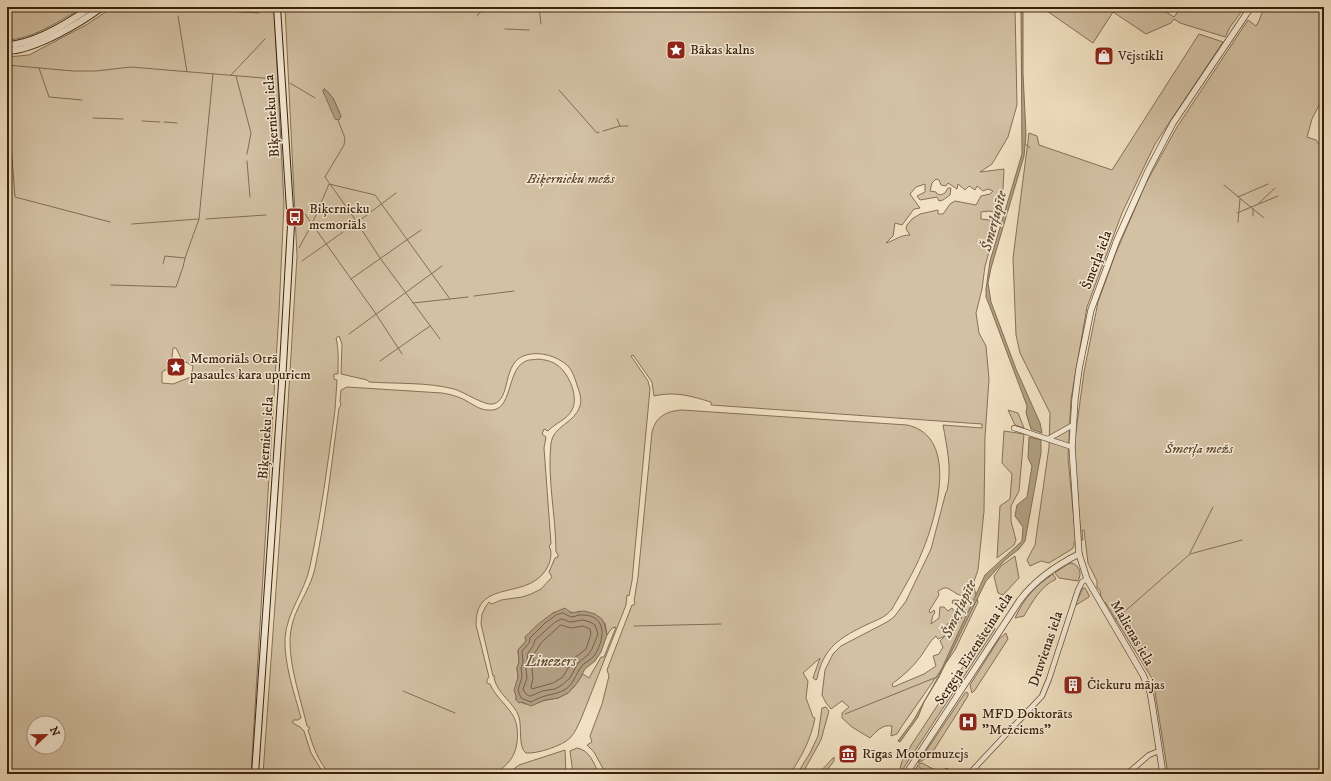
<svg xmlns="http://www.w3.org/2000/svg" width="1331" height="781" viewBox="0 0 1331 781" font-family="'IM FELL DW Pica',serif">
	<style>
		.green { fill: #d3c1a4; stroke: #867058; fill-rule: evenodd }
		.water { fill: #b3a085; stroke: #826d55 }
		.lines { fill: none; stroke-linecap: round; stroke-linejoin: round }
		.shore { stroke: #766048; stroke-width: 1 }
		.stream { stroke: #826d55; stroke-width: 1 }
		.minor-casing { stroke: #67503a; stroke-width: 6 }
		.tertiary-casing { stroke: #67503a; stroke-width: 7 }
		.secondary-casing { stroke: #39200c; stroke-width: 8 }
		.minor { stroke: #f7ecd8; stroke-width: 4.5 }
		.tertiary { stroke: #f7ecd8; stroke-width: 5.5 }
		.secondary { stroke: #f7ecd8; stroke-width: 6 }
		.labels { text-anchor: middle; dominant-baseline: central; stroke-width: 3; stroke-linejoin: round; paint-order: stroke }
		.poi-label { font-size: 14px; fill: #39200c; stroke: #f7ecd8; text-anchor: start }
		.street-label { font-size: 14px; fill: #39200c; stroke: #f7ecd8 }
		.park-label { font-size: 14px; font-style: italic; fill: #604832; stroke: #f7ecd8 }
		.water-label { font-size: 15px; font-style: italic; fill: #644d36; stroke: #f7ecd8 }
	</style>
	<rect width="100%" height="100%" fill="#f2e2c3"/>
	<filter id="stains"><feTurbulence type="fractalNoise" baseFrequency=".005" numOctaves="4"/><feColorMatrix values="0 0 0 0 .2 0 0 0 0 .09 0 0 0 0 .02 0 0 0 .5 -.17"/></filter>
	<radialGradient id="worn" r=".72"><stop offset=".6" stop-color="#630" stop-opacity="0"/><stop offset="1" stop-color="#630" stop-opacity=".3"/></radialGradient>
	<g class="green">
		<path d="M11,7H70L78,10C56,23 32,39 7,40V16Z"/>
		<path d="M113,7H274L284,204L279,312L251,774H7V57L29,55L86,25ZM173,348H176L182,360L193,366L191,377L173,384L162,383V372L171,367ZM34,723H58V747H34Z"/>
		<path d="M285,7H1015L1017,105L1008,137L992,164L980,172L1004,169L1003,189L998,213L989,211L981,212V219L998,221L985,266L982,289L976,313L979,333L986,346L989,379L985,437L984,511L978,570L973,584L978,602L955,650L902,726L897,734L891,736L892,726C882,724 876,732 870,738L852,727L842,718V713L849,707L842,701L831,709L826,703L822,695L825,670L833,654L841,646L887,622L894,617L906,601L931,549L946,492L947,491C952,468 947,448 943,425L982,428V424L711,405V402C690,396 676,391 654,396L652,382L633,355L631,356L648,381L650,389L632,581L629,596L627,595L626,605L581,719C578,725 575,733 570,738C562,746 537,754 526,753C518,748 522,727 519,717C514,702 498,695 494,678L495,676H493L481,624L482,614L486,606L489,602L492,604L501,600L522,597L531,594L541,589L552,577L549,572L555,558L558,557V554L556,552C556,516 547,479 551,443C553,426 575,423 580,406C582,400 580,394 578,388C576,382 573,371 568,366C557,356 540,351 526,355C501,362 512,400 493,404C485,406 464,392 454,389C427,382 397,384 369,382L367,380L341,374L342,344L339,336L336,338C339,349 338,362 338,374H334V379L337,380C336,390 336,400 335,410C328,462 321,515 310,566C305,592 287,611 285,638C284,664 294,692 301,718L298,720H293V723L300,727L304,731L311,753L324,774H263L281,519L297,256ZM324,89H325L333,98L341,116L340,118L328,100L323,91ZM936,179L939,180L941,185L946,186L948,183L957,189L958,184L965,190L969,186L975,190L977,186L983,191L988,189L993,191L990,194L981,196L976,205L955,201L950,204L943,214H938V210L920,214L912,219L907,225L906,229L910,235C900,235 896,240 886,243L893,236L895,223L902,225L914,209L920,208L910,194L916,187L925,184V192L917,196L920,200L937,197L939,201L943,200L950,195L951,188H948L945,193L941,195L937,194L936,192L930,191L932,183ZM947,588C955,592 959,597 968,596L970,597L968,601L953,600L952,603L959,606L963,604L965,609L964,613L963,608L957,616L958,619L962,617L959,622L953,629L947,628V624L950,623V625L955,622L954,621H951L955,612L952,608L948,611L944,607H940L939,618L931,624L933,615L935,613L934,610L930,613L929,611L939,595L938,591L944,588ZM568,611L574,613L580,611L605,623L607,635L612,628L616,627L604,657H601L589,678L583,674L574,687L568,693L558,698L525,704L516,700L518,677L517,668L519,662L518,650L526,641L525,637L554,612ZM936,636L938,639L945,636L940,641L943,647L939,654L933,656L936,666L924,674L893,687L892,684C903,676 913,667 921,656C926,649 930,641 936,636Z"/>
		<path d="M1050,7H1158L1174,17L1181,7H1245L1230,27L1225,37L1180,23L1174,19L1171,23L1146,34L1113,12L1093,43L1047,11Z"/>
		<path d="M1264,7H1324V99H1322L1312,119L1307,137L1316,140L1324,152V774H1168L1153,680L1105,602L1104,603L1100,594L1101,593L1099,589L1097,588V581L1088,563L1084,530H1082L1083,540H1081L1074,446L1084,372L1098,302L1115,255L1146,183L1177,127L1248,20L1256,26L1259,21Z"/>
		<path d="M1199,34L1223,42L1155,144L1122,213L1087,307L1071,399L1068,458L1076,541L1074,542V546L1072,549L1049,563L1041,561L1030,566L1027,560L1035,545L1049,447L1050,413L1020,353L1016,335L1013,258L1029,133L1037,136L1039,145L1112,170Z"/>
		<path d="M539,359C545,360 552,361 557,365C569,373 579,397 572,410C567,420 555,423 548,431L544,429L542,434L546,437L544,448L551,544L549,546C552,551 551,558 549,564C532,604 475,575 476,625L489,677L487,680V683L490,684C495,696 505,703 512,714C520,725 519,748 511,759C507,765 500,770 495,774H330C318,762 313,746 308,730L310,728L307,726C301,700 290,669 290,642C290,611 309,595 315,568C326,515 332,461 339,408L341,405L340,401L341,390L347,387L442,393C449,394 456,396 463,399C471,403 479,410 488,410C513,413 506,372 524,362C529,359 534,360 539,359Z"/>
		<path d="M682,410L907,425C960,436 936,519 922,552C914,572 902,591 892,609C886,617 877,620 868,624C841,637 823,647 817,679L816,680L813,678L820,658L803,673L808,681L806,698L813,717L815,718C811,739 802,756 790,774H606L594,752L587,745L592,742L590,736L602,704L609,676L607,670L632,605H634L635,602L634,601L638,577L652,432C656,416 667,411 682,410Z"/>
		<path d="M1008,410L1018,413L1024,428L1015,425Z"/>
		<path d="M1004,431L1024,434L1019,491L1011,506V521L1016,540L1014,545L997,558L1000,506L1010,499L1012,474L1002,463Z"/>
		<path d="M1015,556L1019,578L1003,595L998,593L994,576L1001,566Z"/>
		<path d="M1072,563C1080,566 1082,573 1078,581L1059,578L1055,573L1068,564Z"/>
		<path d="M1053,574L1056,579C1040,587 1033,601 1024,616L1015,618C1025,597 1034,587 1053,574Z"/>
		<path d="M1083,588H1085L1089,595V597L1076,605H1075Z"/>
		<path d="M993,625L995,629L901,772L900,771C900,761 907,753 912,744L989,627Z"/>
		<path d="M1006,633L1008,639L975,690L972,693L970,685L999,639Z"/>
		<path d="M966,692L968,693V696L932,753L928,757L918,763L963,696Z"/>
		<path d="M826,707L829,711L821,740L802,774H797L810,753L818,736L822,708Z"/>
		<path d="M577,748C590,750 594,764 599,774H573L570,751Z"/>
		<path d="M565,750L566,774H507L519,765Z"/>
		<path d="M834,757V761L827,770H834V772L832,774H818Z"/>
		<path d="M922,763C930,767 938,774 947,768L953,774L946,769L941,774H928L918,766L912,774L919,764Z"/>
	</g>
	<g class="water">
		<path d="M1021,7H1023V73L1026,135L1024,156L991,268L988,283L991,302L1016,369L1040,423L1042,433L1031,429L1026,413L1027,406L990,307L986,297V289L990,261L1022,154Z"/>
		<path d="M324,89H325L333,98L341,116L339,120L335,119L323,91Z"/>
		<path d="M1029,437L1041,440V453L1025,541L1019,549L1004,561L986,581L961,632L939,677L924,702L918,717L900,742L898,741L913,721L937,679L985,575L1022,541L1023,527L1015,516L1017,505L1027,497L1032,466L1028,458Z"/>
		<path d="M565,608L571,613L584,611L595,614L602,619L604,623L607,635L601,652L595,661L585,669L578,682L568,693L558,698L545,700L531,706L522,702L519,703L516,700V696L514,690L518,677L517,668L519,662L518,650L526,641L525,637C538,624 548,614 565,608Z"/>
	</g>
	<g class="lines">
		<g class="shore">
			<path d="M563,613L571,617C575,617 579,614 583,615C608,615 605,642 593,657C590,661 584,662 581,667C576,674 574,683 566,689C558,694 550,694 542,697C539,698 535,700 531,702L521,698L518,690L522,677L521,668L523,663L522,651L529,643L530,638L545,623L556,615Z"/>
			<path d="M562,619L570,622L583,620L590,622L595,625L598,634L592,649L588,655L578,663L570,678L562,685L555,689L542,691L531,696H529L525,693L523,689L527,678L526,669L528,653L533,646L535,640L554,623Z"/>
			<path d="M561,625L571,628L583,626L590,629L591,634L586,649L573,659L563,677L553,683L532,689L531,687L533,678L532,670L534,654L541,643Z"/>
		</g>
		<g class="stream">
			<path d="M154,7L259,13"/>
			<path d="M539,7L541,24"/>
			<path d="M178,16L187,72"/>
			<path d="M477,16L485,7"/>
			<path d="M505,29L529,30"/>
			<path d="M7,65L73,71H96L131,67L275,79"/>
			<path d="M39,68L49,97L82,100"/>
			<path d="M231,75L265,39"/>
			<path d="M236,76L251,133L247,154"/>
			<path d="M290,83L315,98"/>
			<path d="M559,90L597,133L599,132"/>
			<path d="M7,92L15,197L110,222"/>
			<path d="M93,118L123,119"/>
			<path d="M617,119L620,126"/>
			<path d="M338,120L345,138L344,145L325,177L352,215L380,258L440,339"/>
			<path d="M142,121L160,122"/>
			<path d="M164,122L177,123"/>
			<path d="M603,131L620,126H628"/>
			<path d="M1025,144L1030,148"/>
			<path d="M247,161L250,197"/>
			<path d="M1224,185L1264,218"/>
			<path d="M1238,197L1268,184"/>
			<path d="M1259,203L1275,188"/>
			<path d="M1237,213L1278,196"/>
			<path d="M305,214L376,314L402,354"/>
			<path d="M1253,216V209"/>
			<path d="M206,219L266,215"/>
			<path d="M1238,222L1240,199"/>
			<path d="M132,224L199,219"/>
			<path d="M351,227L396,193"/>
			<path d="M299,248L312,224L329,184L375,195L450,299"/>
			<path d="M185,258L199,219L213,74"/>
			<path d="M302,261L343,232"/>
			<path d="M351,279L421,230"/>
			<path d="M111,285L176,287L183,267L185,258L165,256L163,264"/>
			<path d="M474,296L514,291"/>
			<path d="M413,303L468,297"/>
			<path d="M349,334L442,266"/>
			<path d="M380,361L430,326"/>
			<path d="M1190,553L1213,507"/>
			<path d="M1115,620L1190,554L1242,540"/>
			<path d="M634,626L721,624"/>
			<path d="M403,691L455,713"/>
			<path d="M845,714L937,677"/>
		</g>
		<g class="minor-casing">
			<g id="minor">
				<path d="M1014,428L1072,447"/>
				<path d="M1048,439L1073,425"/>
				<path d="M969,774L1042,696L1049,679L1078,590L1082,582L1087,579"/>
				<path d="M1127,774L1149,755L1159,751"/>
			</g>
		</g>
		<g class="tertiary-casing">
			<g id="tertiary">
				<path d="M906,774L1020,600C1035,580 1057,565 1079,554"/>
				<path d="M1163,774L1152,703L1150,692L1143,675L1087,579L1079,554L1072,447L1075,399L1079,369L1091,310L1117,240L1148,171L1173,123L1251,7"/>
			</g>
		</g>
		<g class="secondary-casing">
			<g id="secondary">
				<path d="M7,45C35,44 68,23 91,7"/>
				<path d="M7,51C35,50 79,24 102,7"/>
				<path d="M255,774L282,383L291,225L277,7"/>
			</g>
		</g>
		<use href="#minor" class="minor"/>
		<use href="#tertiary" class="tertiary"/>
		<use href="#secondary" class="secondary"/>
	</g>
	<defs>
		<g id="sight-square" transform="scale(1)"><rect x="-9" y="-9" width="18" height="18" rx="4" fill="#8f2418" stroke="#f7ecd8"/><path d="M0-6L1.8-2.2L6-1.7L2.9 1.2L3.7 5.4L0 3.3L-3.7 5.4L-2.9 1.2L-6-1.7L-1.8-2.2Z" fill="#fff"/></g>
		<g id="shop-square" transform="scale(1)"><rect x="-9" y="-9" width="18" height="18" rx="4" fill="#8f2418" stroke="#f7ecd8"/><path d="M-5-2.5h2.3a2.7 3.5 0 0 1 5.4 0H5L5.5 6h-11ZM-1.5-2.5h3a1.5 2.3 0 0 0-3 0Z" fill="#fff"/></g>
		<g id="bus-square" transform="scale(1)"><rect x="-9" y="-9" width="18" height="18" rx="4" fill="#8f2418" stroke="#f7ecd8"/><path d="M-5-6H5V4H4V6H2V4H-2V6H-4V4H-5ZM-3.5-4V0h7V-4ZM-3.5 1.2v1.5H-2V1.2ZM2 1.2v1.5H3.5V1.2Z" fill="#fff"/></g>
		<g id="building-square" transform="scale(1)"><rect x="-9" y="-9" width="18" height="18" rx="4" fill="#8f2418" stroke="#f7ecd8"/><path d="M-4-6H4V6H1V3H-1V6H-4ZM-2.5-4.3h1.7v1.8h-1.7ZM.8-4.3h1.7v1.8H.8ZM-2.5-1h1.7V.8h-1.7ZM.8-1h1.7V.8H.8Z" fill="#fff"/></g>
		<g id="hospital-square" transform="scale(1)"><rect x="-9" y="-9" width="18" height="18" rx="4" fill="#8f2418" stroke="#f7ecd8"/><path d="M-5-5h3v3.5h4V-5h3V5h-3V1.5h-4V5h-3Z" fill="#fff"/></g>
		<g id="museum-square" transform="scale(1)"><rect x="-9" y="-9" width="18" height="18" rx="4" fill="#8f2418" stroke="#f7ecd8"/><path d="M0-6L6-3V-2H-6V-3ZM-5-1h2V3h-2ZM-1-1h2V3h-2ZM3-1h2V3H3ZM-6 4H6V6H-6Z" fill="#fff"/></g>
	</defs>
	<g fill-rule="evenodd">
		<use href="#sight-square" x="676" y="50"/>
		<use href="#shop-square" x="1104" y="56"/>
		<use href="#bus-square" x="295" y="217"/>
		<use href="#sight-square" x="176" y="367"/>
		<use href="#building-square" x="1073" y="685"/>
		<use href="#hospital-square" x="968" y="722"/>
		<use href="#museum-square" x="848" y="754"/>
	</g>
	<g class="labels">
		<g class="poi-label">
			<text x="690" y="50">Bākas kalns</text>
			<text x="1118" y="56">Vējstikli</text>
			<text x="309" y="209">Biķernieku<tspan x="309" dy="16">memoriāls</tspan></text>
			<text x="190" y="359">Memoriāls Otrā<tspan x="190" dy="16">pasaules kara upuriem</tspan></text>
			<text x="1087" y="685">Čiekuru mājas</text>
			<text x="982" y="714">MFD Doktorāts<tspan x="982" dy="16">"Mežciems"</tspan></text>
			<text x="862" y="754">Rīgas Motormuzejs</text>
		</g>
		<g class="street-label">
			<text transform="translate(272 116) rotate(-94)">Biķernieku iela</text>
			<text transform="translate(1097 260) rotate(-69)">Šmerļa iela</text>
			<text transform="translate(266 438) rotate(-86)">Biķernieku iela</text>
			<text transform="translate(1132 633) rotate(60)">Malienas iela</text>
			<text transform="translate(974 649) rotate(-57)">Sergeja Eizenšteina iela</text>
			<text transform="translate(1046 649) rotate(-71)">Druvienas iela</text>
		</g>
		<g class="park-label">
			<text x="571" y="179">Biķernieku mežs</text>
			<text x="1199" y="449">Šmerļa mežs</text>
		</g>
		<g class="water-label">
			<text transform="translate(994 221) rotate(-75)">Šmerļupīte</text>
			<text transform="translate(959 609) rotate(-65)">Šmerļupīte</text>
			<text x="551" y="661">Linezers</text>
		</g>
	</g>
	<rect width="1331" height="781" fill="none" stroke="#f2e2c3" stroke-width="24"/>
	<rect x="8" y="8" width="1315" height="765" fill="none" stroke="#39200c" stroke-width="2"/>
	<rect x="12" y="12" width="1307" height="757" fill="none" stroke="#39200c"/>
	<g transform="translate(46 735) rotate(68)"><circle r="19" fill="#f7ecd8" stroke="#ab9a86"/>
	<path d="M0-3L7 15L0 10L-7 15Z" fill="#8f2418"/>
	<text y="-6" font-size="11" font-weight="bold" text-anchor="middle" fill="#39200c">N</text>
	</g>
	<rect width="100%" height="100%" filter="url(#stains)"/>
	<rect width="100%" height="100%" fill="url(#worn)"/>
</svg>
